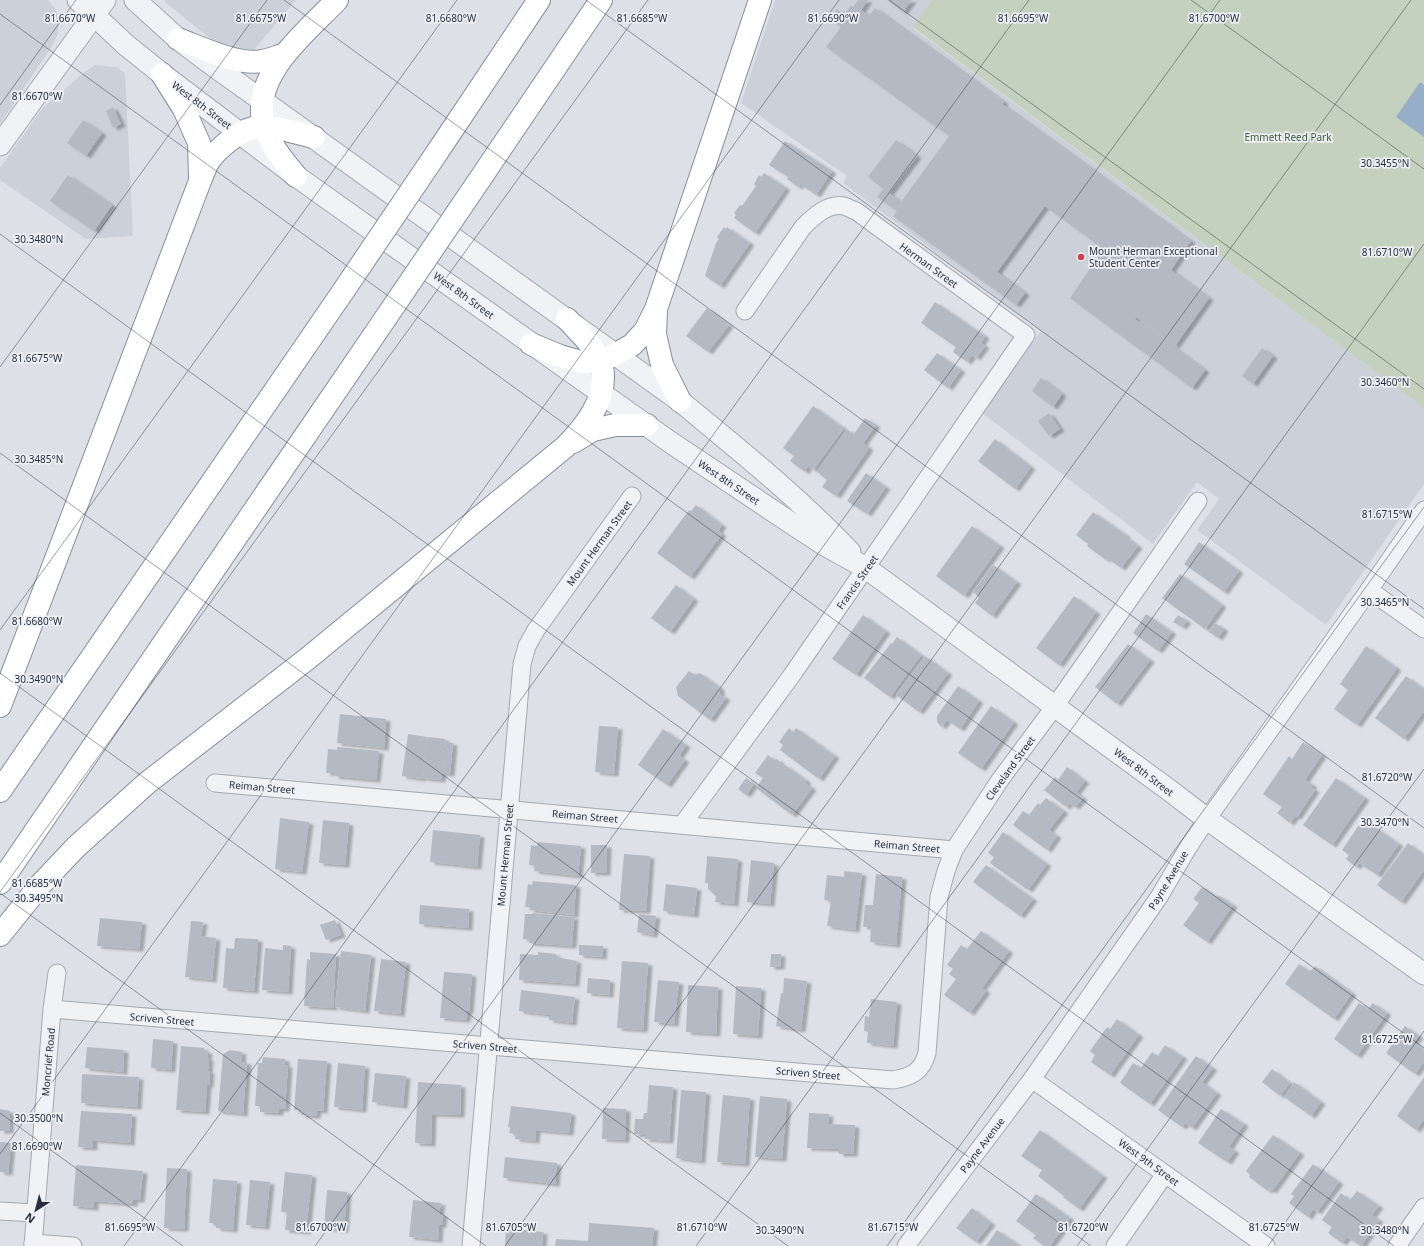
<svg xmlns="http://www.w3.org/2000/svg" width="1424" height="1246" viewBox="0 0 1424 1246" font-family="'Noto Sans',sans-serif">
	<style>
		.built { fill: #cbd0d9 }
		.green { fill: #c3d1be }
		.water { fill: #97aec8 }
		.building { fill: #b4bac4; filter: url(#shadow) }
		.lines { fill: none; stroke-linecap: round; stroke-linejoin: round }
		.minor-casing { stroke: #a3a8b1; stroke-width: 19 }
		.tertiary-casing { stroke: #a3a8b1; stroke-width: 23 }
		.motorway-casing { stroke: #858e9e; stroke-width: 24 }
		.minor { stroke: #f0f2f6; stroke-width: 17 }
		.tertiary { stroke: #f0f2f6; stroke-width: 21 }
		.motorway { stroke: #fff; stroke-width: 22 }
		.motorway-bridge-casing { stroke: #858e9e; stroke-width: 24; stroke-linecap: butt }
		.motorway-bridge { stroke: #fff; stroke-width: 22 }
		.ticks { fill: none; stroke: #272f3e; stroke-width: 1; stroke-opacity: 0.45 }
		.poi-dot { fill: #d03f51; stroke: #edf0f5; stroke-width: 1.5 }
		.labels { text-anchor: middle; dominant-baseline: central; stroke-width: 3.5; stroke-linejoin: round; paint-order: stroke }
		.street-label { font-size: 10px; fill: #272f3e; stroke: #edf0f5 }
		.park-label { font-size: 10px; fill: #3a5a34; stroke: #edf0f5 }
		.poi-label { font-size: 10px; fill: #272f3e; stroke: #edf0f5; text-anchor: start }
		.ticks-label { font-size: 10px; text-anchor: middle; fill: #272f3e; stroke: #edf0f5; stroke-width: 3.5; stroke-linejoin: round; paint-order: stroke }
	</style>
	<defs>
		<filter id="shadow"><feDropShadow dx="4.5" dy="2.5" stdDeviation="1" flood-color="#0004"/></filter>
	</defs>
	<rect width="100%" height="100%" fill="#dde1e7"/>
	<g class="built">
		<path d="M0,0H48L56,10L59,21L58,34L52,46L0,124Z"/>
		<path d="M164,0H296L252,52L221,47L166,3Z"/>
		<path d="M775,0H932L913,28L1424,408V484L1326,625L1197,530L1219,499L1197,482L1153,544L981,412L1041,331L843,183L847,176L741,103Z"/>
		<path d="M95,65L116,67L125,73L133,236L86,239L0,180V168L42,109L82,74Z"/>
	</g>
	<path class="green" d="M932,0H1424V408L913,27Z"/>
	<path class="water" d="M1420,82L1424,85V137L1396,117Z"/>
	<g class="building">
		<path d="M858,0H868L861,10L869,16L875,8L1004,102L1002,104L1191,241L1171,270L1209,298L1175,346L1136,317L1135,319L1205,370L1192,388L1070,298L1103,249L1045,206L997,272L1025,293L1016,305L893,216L897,211L877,197L883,189L901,202L949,136L826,47L841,27L830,19L837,9L844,15L851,5L853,7Z"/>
		<path d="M887,0H912L903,12Z"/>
		<path d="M113,107L121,124L113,128L106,111Z"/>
		<path d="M83,120L102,133L86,156L67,143Z"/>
		<path d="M896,140L917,156L889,193L868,177Z"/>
		<path d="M785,141L832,171L816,195L800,184L798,187L787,179L788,177L769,165Z"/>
		<path d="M764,173L786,188L755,233L734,218L736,215L734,213L740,205L742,206L756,186L754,184L759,175L761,177Z"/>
		<path d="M68,175L112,205L94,231L50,201Z"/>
		<path d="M724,227L726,229L727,227L750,243L720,286L705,276L716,243L719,239L717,237Z"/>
		<path d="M935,302L985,336L981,343L985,346L976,358L972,355L967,362L953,352L956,347L921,323Z"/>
		<path d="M707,308L729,325L708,352L686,336Z"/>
		<path d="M1262,348L1273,356L1253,384L1242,376Z"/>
		<path d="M937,353L961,370L948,388L924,370Z"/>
		<path d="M1041,378L1062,394L1053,407L1032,391Z"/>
		<path d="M813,406L844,428L813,470L808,466L805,472L790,461L794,456L783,448Z"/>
		<path d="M1049,413L1060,429L1049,436L1038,421Z"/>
		<path d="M865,418L876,425L863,443L869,448L836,496L822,487L827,480L817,472L847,429L854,434Z"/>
		<path d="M995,439L1031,467L1015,489L978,461Z"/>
		<path d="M866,473L886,487L867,514L847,501Z"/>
		<path d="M696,505L722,525L718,531L722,534L690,577L657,553L689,510L691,511Z"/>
		<path d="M1093,512L1126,535L1125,536L1138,546L1121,568L1107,558L1106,560L1087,546L1088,544L1076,535Z"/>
		<path d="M972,526L1000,546L964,596L936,576Z"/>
		<path d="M1199,542L1239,571L1224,592L1184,564Z"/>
		<path d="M993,565L1017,582L992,616L975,603L979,597L973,592Z"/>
		<path d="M1180,574L1222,605L1205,629L1162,598Z"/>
		<path d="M676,585L694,599L670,632L651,618Z"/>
		<path d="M1074,596L1096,612L1059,665L1036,648Z"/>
		<path d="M1146,614L1172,632L1158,651L1133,633Z"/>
		<path d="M863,615L886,631L856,675L832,659Z"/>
		<path d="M1178,615L1187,621L1182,627L1173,622Z"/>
		<path d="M1215,623L1224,629L1218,638L1209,632Z"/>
		<path d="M897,637L921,655L890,697L864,678L891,643L892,644Z"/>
		<path d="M1128,644L1150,660L1117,704L1095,687Z"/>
		<path d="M1366,646L1397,668L1357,725L1334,709L1348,690L1340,684Z"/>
		<path d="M925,656L948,673L919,712L896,695Z"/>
		<path d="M689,671L695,675L700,673L720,688V694L726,698L710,720L678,696L676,687Z"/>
		<path d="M1406,676L1424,689V711L1404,739L1375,718Z"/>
		<path d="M958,686L979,701L960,729L947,720L941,727L937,722V716Z"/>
		<path d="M991,706L1014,722L981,769L958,753Z"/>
		<path d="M340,714L386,719L384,748L337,743Z"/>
		<path d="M599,726L618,727L614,774L595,772Z"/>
		<path d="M789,728L793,732L796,728L835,756L819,779L780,750L783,745L779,742Z"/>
		<path d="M663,729L686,745L679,756L685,760L667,785L638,765Z"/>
		<path d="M408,734L427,737L422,779L402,776Z"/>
		<path d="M428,737L445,739L441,780L423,778Z"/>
		<path d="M446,742L453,743L450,774L442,773Z"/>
		<path d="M1303,742L1322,755L1305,780L1313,785L1311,787L1315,790L1297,817L1295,816L1290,823L1277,813L1282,807L1263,794L1289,756L1292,759Z"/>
		<path d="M337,747L379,751L376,780L334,776L335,773H326L328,749L337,750Z"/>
		<path d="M768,755L774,760L777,759L780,762L779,763L784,766L785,765L807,781L805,783L812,788L792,815L756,788L763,778L755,773Z"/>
		<path d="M1067,767L1085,781L1076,792L1083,798L1075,807L1069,803L1066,807L1044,790L1055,777L1058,780Z"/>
		<path d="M746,778L754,784L746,795L738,789Z"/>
		<path d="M1336,778L1365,798L1332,845L1303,825Z"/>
		<path d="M1046,798L1064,811L1049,830L1057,836L1047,850L1013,825L1023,811L1029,815L1038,803L1040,805Z"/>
		<path d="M280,818L309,822L302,872L275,869Z"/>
		<path d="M1363,819L1399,844L1377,875L1359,863L1356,867L1346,859L1349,855L1342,850Z"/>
		<path d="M323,820L349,823L345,865L319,863Z"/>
		<path d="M433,830L480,835L477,867L430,862Z"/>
		<path d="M1003,832L1047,864L1028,890L990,863L994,857L988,853Z"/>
		<path d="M538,842L581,846L578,876L534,871L535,866L529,865L531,845L537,846Z"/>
		<path d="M1408,843L1424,855V870L1401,902L1377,885Z"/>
		<path d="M591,845H607L606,873H591Z"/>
		<path d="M624,854L650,856L646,911L619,910Z"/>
		<path d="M707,856L738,859L734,904L715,902L716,896L708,889V883H705Z"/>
		<path d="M751,860L774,863L770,904L747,902Z"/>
		<path d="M986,865L1033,899L1020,916L973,882Z"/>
		<path d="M844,871L862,873L855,930L827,926L831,901L824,900L827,875L844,877Z"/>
		<path d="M876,874L902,877L896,945L870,942L871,927H863L865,905H873Z"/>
		<path d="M533,881L576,885L574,915L530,910V907H525L528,884L532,885Z"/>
		<path d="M666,884L697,888L694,915L663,911Z"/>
		<path d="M1202,887L1217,897L1218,895L1233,905L1207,942L1183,925L1199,903L1193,899Z"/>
		<path d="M420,905L469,909L468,928L419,924Z"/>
		<path d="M532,913L574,917L572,946L529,943L530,940L523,939L525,914H532Z"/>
		<path d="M639,914L656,916L653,935L637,932Z"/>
		<path d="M100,918L142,922L139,949L97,946Z"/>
		<path d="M335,920L341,935L326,940L320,925Z"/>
		<path d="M191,921L203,922L201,936L216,938L212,980L185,977Z"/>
		<path d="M981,931L1009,951L982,988L986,991L970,1013L944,995L956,979L949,974L953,969L947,965L961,945L967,949Z"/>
		<path d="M235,938L258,939L254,991L223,988L226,948L234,949Z"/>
		<path d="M283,945L291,946L288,992L262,990L265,948L283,950Z"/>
		<path d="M579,945L603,946L602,957L579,955Z"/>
		<path d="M341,951L371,955L365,1011L335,1007Z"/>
		<path d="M310,952L336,954L333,1008L304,1006L307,959L310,960Z"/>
		<path d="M538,952L556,954V957L577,961L575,984L519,980L520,954L538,955Z"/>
		<path d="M771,954H781L780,967H770Z"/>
		<path d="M381,959L406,962L400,1014L374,1011Z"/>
		<path d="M622,961L648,963L643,1030L617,1028Z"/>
		<path d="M1299,964L1309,971L1312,970L1315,966L1352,993L1334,1019L1285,984Z"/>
		<path d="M444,972L472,974L469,1011H467L466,1020L440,1018Z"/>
		<path d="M588,978L610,980L609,995L587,993Z"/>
		<path d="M784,978L807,981L801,1030L776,1026L781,993H783Z"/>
		<path d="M658,980L679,982L674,1024L654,1022Z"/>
		<path d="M688,985L718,987L716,1034L686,1032Z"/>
		<path d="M736,986L761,988L758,1036L733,1034Z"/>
		<path d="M521,990L575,997L572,1023L549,1020V1015L519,1011Z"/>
		<path d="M871,999L897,1002L893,1046L867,1043L868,1032L864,1031L865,1016L869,1017Z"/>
		<path d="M1359,1003L1368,1009L1373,1003L1387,1013L1357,1056L1334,1039Z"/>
		<path d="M1117,1019L1139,1035L1110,1075L1091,1062L1095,1055L1090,1051L1107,1027L1110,1029Z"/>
		<path d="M1405,1026L1419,1036L1414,1042L1424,1050V1062L1415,1074L1386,1053Z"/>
		<path d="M153,1039L173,1041L171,1070L151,1068Z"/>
		<path d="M1165,1045L1183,1057L1150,1104L1120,1083L1133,1063L1141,1068L1152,1052L1158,1056Z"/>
		<path d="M181,1046L204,1048V1051H208L207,1058H209L208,1071H210L209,1085H207L205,1112L176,1110Z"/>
		<path d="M87,1047L124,1050L123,1072L85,1068Z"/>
		<path d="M230,1050L242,1052L241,1062H247L243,1114L218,1111L223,1054Z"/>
		<path d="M1196,1056L1213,1068L1202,1082L1217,1093L1192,1128L1185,1123L1182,1127L1158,1110Z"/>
		<path d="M263,1057L285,1059V1065H288L285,1109H279V1113L260,1112V1106H255L258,1063H262Z"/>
		<path d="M298,1059L327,1061L323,1111L317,1110L316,1116L301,1115L302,1110H294Z"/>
		<path d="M338,1063L365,1066L362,1110L334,1107Z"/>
		<path d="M1272,1069L1290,1083L1280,1096L1262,1082Z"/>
		<path d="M375,1073L406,1076L403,1106L372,1102Z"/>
		<path d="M82,1074L139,1077L137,1107L81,1103Z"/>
		<path d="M1424,1077V1119L1416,1130L1397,1116Z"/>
		<path d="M418,1082L461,1085L460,1115L432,1114L431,1144L415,1143Z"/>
		<path d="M1294,1082L1321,1102L1311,1116L1284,1097Z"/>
		<path d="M649,1085L673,1087L669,1141L645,1139V1135L634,1134L635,1119H643L644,1113H647Z"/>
		<path d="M681,1090L706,1092L701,1161L676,1158Z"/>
		<path d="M723,1095L750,1098L745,1164L717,1162Z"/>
		<path d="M760,1096L787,1099L782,1159L755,1157Z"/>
		<path d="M511,1106L571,1113L569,1133L536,1130L535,1141L515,1139L516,1134L509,1133L510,1128L508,1127Z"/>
		<path d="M603,1108L626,1109L625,1140L602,1139Z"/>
		<path d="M0,1109L10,1111L9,1131H0Z"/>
		<path d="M1221,1109L1244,1124L1229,1147L1235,1151L1227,1162L1198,1143Z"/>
		<path d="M81,1111L132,1114L130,1143L93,1140V1148L78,1147Z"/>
		<path d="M809,1113L829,1114L828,1124L855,1125L853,1154H839V1149L807,1148Z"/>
		<path d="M1040,1130L1103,1176L1079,1209L1063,1197L1064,1196L1038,1176L1042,1170L1021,1156Z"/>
		<path d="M1273,1135L1300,1153L1272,1191L1269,1189L1268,1191L1249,1177L1250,1175L1246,1171Z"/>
		<path d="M0,1142L11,1143L8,1173L0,1172Z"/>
		<path d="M505,1157L557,1163L555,1184L503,1178Z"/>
		<path d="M1313,1164L1339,1182L1317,1212L1313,1209L1308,1217L1289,1203L1294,1196L1291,1194Z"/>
		<path d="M76,1165L143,1171L140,1200H133V1204L94,1201V1208L73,1206Z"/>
		<path d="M167,1168L187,1169L184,1229L164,1228Z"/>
		<path d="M285,1172L312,1175L306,1232L285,1230L287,1212H281Z"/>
		<path d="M213,1179L237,1181L233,1230L216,1228V1223H209Z"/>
		<path d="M250,1180L270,1182L265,1227L246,1225Z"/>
		<path d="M327,1190L347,1192L344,1230L324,1228Z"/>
		<path d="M1357,1191L1379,1206L1372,1215L1379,1220L1361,1246L1347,1237L1342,1243L1328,1233L1332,1227L1322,1220L1341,1193L1350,1200Z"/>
		<path d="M1036,1194L1070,1218L1050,1246H1044L1033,1238L1036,1235L1016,1221Z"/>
		<path d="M413,1200L441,1203L439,1214H443L442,1225H439L438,1240L409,1237Z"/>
		<path d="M972,1208L991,1223L976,1242L956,1228Z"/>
		<path d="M589,1223L654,1228L652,1246H555L556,1239L588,1241Z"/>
		<path d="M506,1228L543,1232L542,1246H505Z"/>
		<path d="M997,1230L1020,1246H986Z"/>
	</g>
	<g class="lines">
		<g class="minor-casing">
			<g id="minor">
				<path d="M1369,590L1424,629"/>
				<path d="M215,783L954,850"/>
				<path d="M682,825L792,675L1026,335L856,211C852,210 848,207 844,206C828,203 814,216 803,227L745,311"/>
				<path d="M52,1009L893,1080C911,1077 922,1072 927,1053L939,897L946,871L954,850L1000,780L1055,706L1198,501"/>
				<path d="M1032,1079L1266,1246"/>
				<path d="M0,1211L35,1213"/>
				<path d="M33,1243L73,1246"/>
				<path d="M33,1246L52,1009L57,973"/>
				<path d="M471,1246L522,664L527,646L536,630L632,496"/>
				<path d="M906,1246L1032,1079L1159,897L1189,846L1207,819L1369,590L1424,510"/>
				<path d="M1115,1246L1165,1174"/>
				<path d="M1397,1246L1424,1207"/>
			</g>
		</g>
		<g class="tertiary-casing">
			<g id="tertiary">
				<path d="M78,0L126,45L162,74L296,176L670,442L788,521L823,544L866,568L1169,790L1207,819L1424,974"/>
				<path d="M135,0L178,39L214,66L680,401C738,449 798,497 850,552"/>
				<path d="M0,145L105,0"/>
			</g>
		</g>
		<g class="motorway-casing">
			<g id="motorway">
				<path d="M178,39C200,47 238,66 262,61C270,60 278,56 285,54"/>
				<path d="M162,74L184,109L199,143L200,178"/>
				<path d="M438,151L539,0"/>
				<path d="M296,176C281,158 263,137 262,112C259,69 309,29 337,0"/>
				<path d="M478,182L601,0"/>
				<path d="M656,311L655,334L662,365L680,401"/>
				<path d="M531,344L560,356L581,362H600L616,354L632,345L645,331L656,309L760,0"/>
				<path d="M573,442L593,430L615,425H647"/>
				<path d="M0,706L200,181C203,174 205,167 209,161C217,149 239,131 253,128C272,124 295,133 314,137"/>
				<path d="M0,791L344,290"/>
				<path d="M0,883L385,319"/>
				<path d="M0,935L41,884L76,847L147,783L307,659L565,447C583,429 603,405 603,378C604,368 597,355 592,347C585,337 575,328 567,319"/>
			</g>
		</g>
		<use href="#minor" class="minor"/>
		<use href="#tertiary" class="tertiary"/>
		<use href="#motorway" class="motorway"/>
		<g class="motorway-bridge-casing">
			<g id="motorway-bridge">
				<path d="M344,290L438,151"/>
				<path d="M385,319L478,182"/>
			</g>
		</g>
		<use href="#motorway-bridge" class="motorway-bridge"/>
	</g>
	<path class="ticks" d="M284,0L1424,828M586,0L1424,609M889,0L1424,389M1191,0L1424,169M0,14L1424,1048M0,105L76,0M0,234L1394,1246M0,367L267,0M0,453L1091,1246M0,630L457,0M0,673L788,1246M0,892L648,0M0,893L486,1246M0,1113L183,1246M0,1154L839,0M124,1246L1029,0M315,1246L1220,0M505,1246L1411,0M696,1246L1424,244M887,1246L1424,507M1077,1246L1424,769M1268,1246L1424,1031"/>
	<circle class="poi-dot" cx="1081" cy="257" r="4"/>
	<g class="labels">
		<g class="street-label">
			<text transform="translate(202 105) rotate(37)">West 8th Street</text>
			<text transform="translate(929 265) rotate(36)">Herman Street</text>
			<text transform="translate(464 295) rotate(36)">West 8th Street</text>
			<text transform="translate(729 482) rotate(34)">West 8th Street</text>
			<text transform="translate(599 543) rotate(-54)">Mount Herman Street</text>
			<text transform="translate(857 582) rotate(-55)">Francis Street</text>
			<text transform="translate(1010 768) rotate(-54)">Cleveland Street</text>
			<text transform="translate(1144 772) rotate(37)">West 8th Street</text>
			<text transform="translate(262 787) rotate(5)">Reiman Street</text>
			<text transform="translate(585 816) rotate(5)">Reiman Street</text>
			<text transform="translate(907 846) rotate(5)">Reiman Street</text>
			<text transform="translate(505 855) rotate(-85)">Mount Herman Street</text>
			<text transform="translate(1168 880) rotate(-59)">Payne Avenue</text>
			<text transform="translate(162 1019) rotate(5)">Scriven Street</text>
			<text transform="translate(485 1046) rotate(5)">Scriven Street</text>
			<text transform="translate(48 1062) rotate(-85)">Moncrief Road</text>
			<text transform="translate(808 1073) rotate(5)">Scriven Street</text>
			<text transform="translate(982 1145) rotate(-53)">Payne Avenue</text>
			<text transform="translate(1149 1162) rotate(36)">West 9th Street</text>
		</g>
		<g class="park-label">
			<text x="1288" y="137">Emmett Reed Park</text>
		</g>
		<g class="poi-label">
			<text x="1089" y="251">Mount Herman Exceptional<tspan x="1089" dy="12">Student Center</tspan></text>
		</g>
	</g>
	<g class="ticks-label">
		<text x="70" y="22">81.6670°W</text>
		<text x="833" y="22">81.6690°W</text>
		<text x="1023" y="22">81.6695°W</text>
		<text x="261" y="22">81.6675°W</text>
		<text x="451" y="22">81.6680°W</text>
		<text x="642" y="22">81.6685°W</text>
		<text x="1214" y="22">81.6700°W</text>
		<text x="37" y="100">81.6670°W</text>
		<text x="1385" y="167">30.3455°N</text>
		<text x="39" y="243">30.3480°N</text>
		<text x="1387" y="256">81.6710°W</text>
		<text x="37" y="362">81.6675°W</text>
		<text x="1385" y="386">30.3460°N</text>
		<text x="39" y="463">30.3485°N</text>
		<text x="1387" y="518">81.6715°W</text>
		<text x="1385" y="606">30.3465°N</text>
		<text x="37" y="625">81.6680°W</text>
		<text x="39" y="683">30.3490°N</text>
		<text x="1387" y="781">81.6720°W</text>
		<text x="1385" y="826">30.3470°N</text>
		<text x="37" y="887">81.6685°W</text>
		<text x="39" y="902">30.3495°N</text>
		<text x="1387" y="1043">81.6725°W</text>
		<text x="39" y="1122">30.3500°N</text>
		<text x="37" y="1150">81.6690°W</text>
		<text x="130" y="1231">81.6695°W</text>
		<text x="321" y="1231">81.6700°W</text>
		<text x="511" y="1231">81.6705°W</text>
		<text x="702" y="1231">81.6710°W</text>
		<text x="893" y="1231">81.6715°W</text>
		<text x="1083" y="1231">81.6720°W</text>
		<text x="1274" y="1231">81.6725°W</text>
		<text x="780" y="1234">30.3490°N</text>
		<text x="1385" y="1234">30.3480°N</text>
	</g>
	<g transform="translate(36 1210) rotate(216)" stroke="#edf0f5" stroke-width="3" paint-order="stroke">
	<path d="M0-3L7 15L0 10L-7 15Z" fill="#272f3e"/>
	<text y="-6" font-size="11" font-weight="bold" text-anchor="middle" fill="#272f3e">N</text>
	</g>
</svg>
